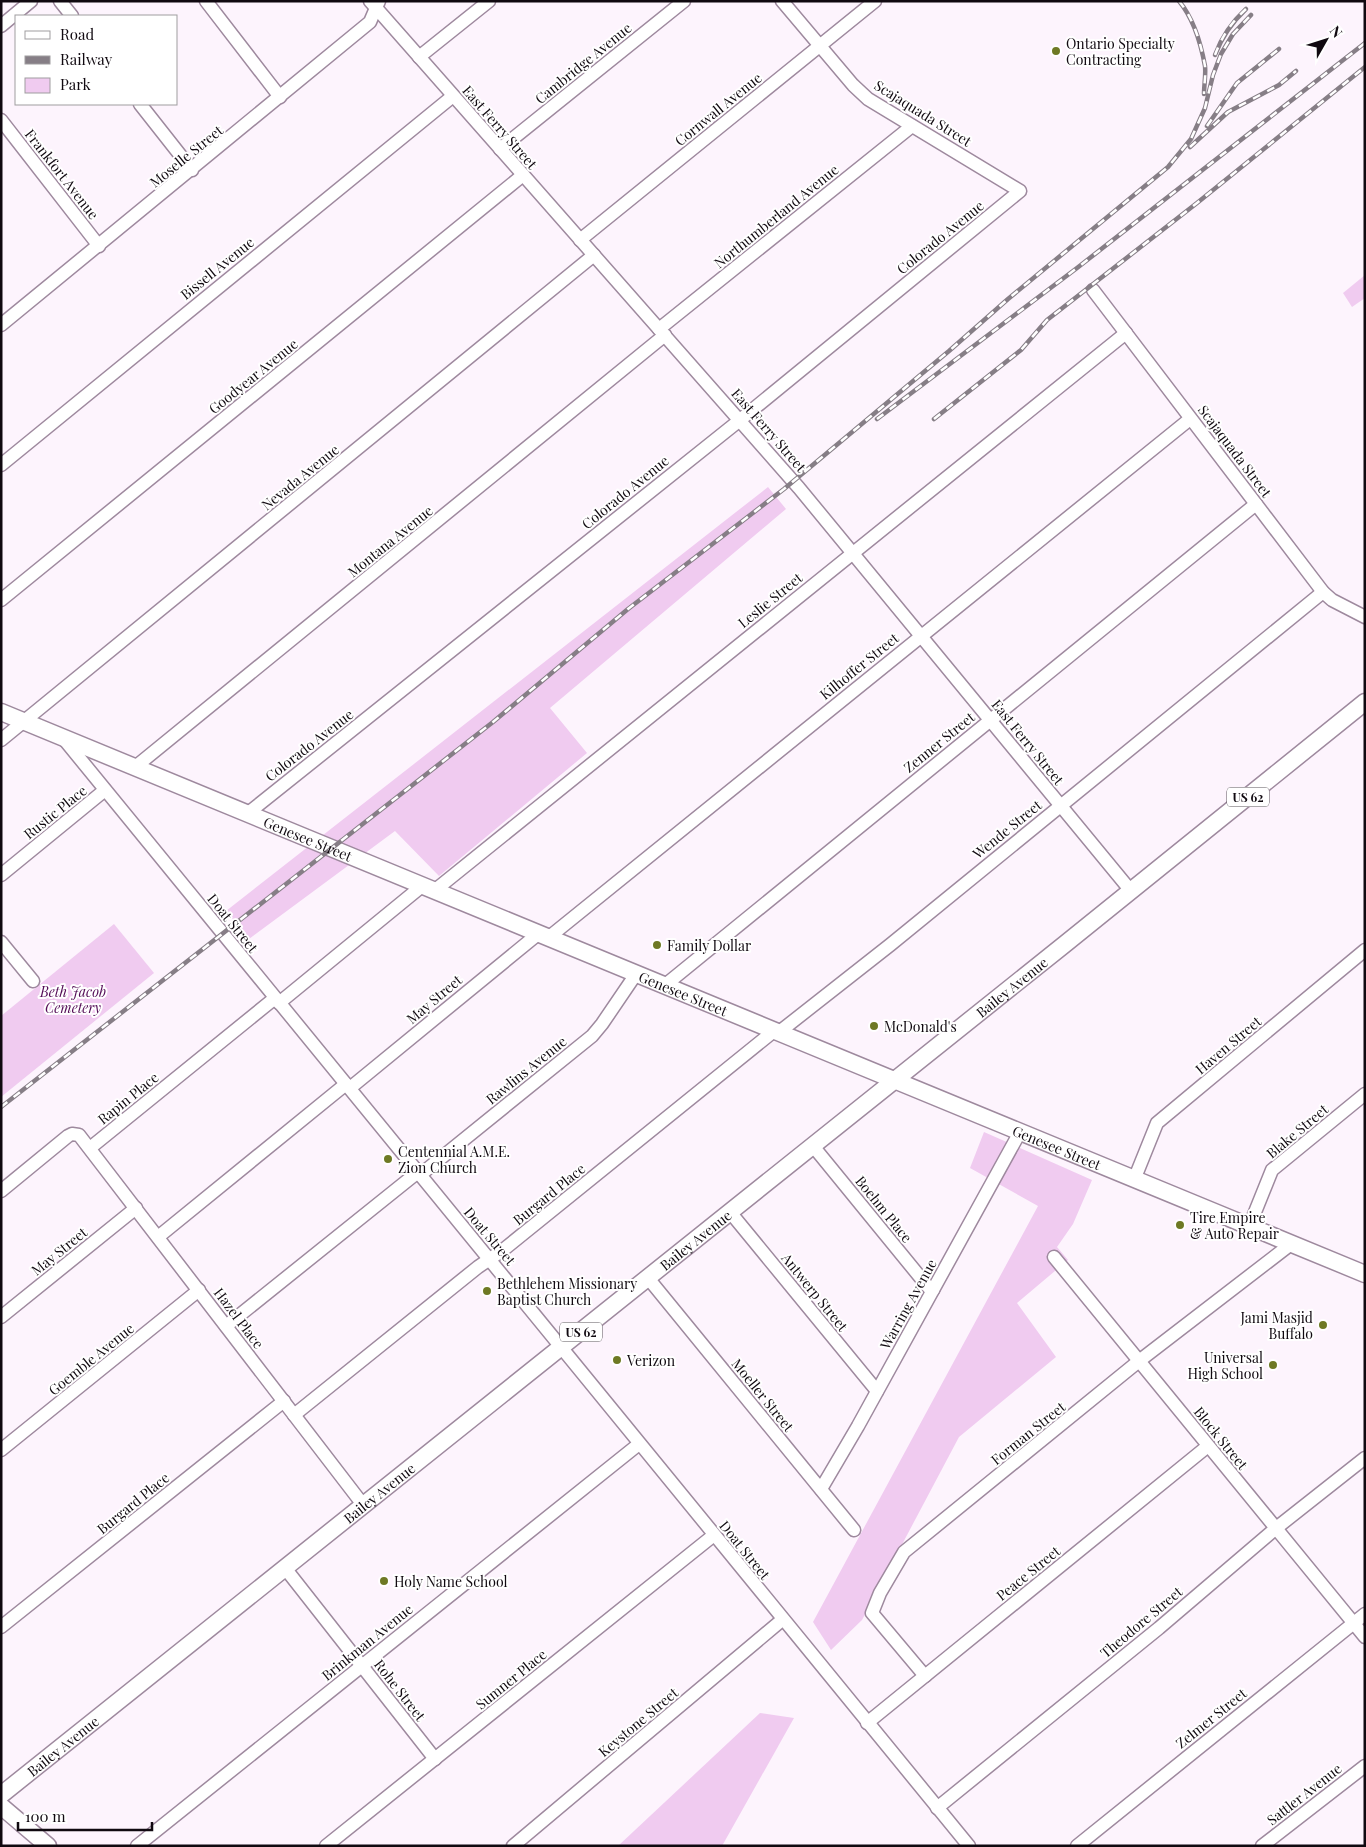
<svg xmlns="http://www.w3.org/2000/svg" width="1366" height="1847" viewBox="0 0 1366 1847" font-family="'Playfair Display',serif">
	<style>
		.green { fill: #f0cbf0 }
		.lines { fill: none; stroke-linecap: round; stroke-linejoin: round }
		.minor-casing { stroke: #9e899e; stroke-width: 15 }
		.major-casing { stroke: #9e899e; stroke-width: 19 }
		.minor { stroke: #fff; stroke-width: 12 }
		.major { stroke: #fff; stroke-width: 16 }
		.rail-casing { stroke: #867e86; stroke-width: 4.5 }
		.rail { stroke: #fff; stroke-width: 2.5; stroke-dasharray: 8; stroke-linecap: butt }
		.poi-dot { fill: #6e7924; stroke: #fff; stroke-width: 2 }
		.labels { text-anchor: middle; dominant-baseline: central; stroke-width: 4; stroke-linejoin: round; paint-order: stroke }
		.shield { fill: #fff; stroke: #585358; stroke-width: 1 }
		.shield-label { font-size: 12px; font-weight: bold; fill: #100910 }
		.poi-label { font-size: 14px; fill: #100910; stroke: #fff; text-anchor: start }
		.street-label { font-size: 14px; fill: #100910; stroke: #fff }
		.park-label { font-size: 14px; font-style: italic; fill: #530c56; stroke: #fff }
	</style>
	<rect width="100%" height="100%" fill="#fdf4fd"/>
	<g class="green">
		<path d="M1365,275V298L1352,307L1343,293Z"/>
		<path d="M768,487L786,509L550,708L587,753L439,876L395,831L249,939L226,911Z"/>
		<path d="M114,924L154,973L1,1097V1016Z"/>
		<path d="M984,1132L1092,1180L1073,1224L1057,1247L1068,1260L1017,1303L1056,1357L959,1437L862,1620L831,1650L813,1622L1038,1206L970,1168Z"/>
		<path d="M760,1713L794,1718L722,1846H618Z"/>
	</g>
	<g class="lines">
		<g class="minor-casing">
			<g id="minor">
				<path d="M60,1L72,16"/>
				<path d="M206,1L280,97"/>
				<path d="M370,1L799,488L1131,891"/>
				<path d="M1,26L31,1"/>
				<path d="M419,57L489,1"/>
				<path d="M140,104L192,170"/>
				<path d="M1,120L99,246"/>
				<path d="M500,149L684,1"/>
				<path d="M580,240L875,1"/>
				<path d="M1093,290L1323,592L1332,600L1365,617"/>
				<path d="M1,325L370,22L379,1"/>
				<path d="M659,329L912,126"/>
				<path d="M1,465L453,96"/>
				<path d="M1,600L523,175"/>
				<path d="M63,738L969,1846"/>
				<path d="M1,740L594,255"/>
				<path d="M134,768L665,335"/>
				<path d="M247,814L740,420L1020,191L868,99L853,85L782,1"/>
				<path d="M1,875L105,790"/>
				<path d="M434,891L1126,333"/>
				<path d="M548,938L1190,419"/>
				<path d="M1,942L33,981"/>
				<path d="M664,986L1256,504"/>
				<path d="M279,1003L422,886"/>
				<path d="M778,1033L890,945L1323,592"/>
				<path d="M350,1088L538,934"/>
				<path d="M813,1146L929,1288L933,1290"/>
				<path d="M90,1148L275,998"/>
				<path d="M420,1175L592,1036L602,1024L636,974"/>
				<path d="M1134,1180L1157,1123L1365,950"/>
				<path d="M1,1191L68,1136L72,1134L79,1135L364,1506"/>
				<path d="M730,1212L877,1391"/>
				<path d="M1249,1227L1272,1170L1365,1094"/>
				<path d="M158,1237L346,1084"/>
				<path d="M1054,1257L1365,1637"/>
				<path d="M648,1278L854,1530"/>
				<path d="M1,1317L136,1208"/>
				<path d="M226,1326L418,1172"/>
				<path d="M294,1415L478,1267L503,1250L774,1031"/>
				<path d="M1,1450L199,1290"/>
				<path d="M821,1489L858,1426L1020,1132"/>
				<path d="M285,1568L435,1759"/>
				<path d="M1,1627L284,1401"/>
				<path d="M925,1676L872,1613L880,1593L904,1552L1139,1361L1291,1244"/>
				<path d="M867,1723L1208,1446"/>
				<path d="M937,1808L1159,1628L1275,1529L1365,1458"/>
				<path d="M137,1846L639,1444"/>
				<path d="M326,1846L714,1535"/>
				<path d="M513,1846L782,1620"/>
				<path d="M1077,1846L1365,1614"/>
				<path d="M1262,1846L1365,1766"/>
			</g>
		</g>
		<g class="major-casing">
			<g id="major">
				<path id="s1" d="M1,712L1365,1274"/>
				<path id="s2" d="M1,1795L1065,944L1365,702"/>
				<path d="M1,1806L48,1846"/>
			</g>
		</g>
		<use href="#minor" class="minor"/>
		<use href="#major" class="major"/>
		<g class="rail-casing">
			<g id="rail">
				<path d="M1179,1C1194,19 1201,44 1205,66C1206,75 1204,85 1204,94"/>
				<path d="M1215,55C1222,36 1231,23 1246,9"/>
				<path d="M1207,126L1237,83L1279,49"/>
				<path d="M1190,147L1228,112L1279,85L1296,71"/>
				<path d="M877,419L1077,268L1365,43"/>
				<path d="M934,419L1021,350L1047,320L1197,203L1365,67"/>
				<path d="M1,1107L493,722L628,609L784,489L949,351L1008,299L1168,167L1191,139L1205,108L1213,75L1221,54L1233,34L1251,15"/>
			</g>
		</g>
		<use href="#rail" class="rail"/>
	</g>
	<g class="poi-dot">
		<circle cx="1056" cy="51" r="5"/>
		<circle cx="657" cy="945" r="5"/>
		<circle cx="874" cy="1026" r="5"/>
		<circle cx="388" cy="1159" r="5"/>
		<circle cx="1180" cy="1225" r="5"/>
		<circle cx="487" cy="1291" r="5"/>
		<circle cx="1323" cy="1325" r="5"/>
		<circle cx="617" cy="1360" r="5"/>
		<circle cx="1273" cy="1365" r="5"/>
		<circle cx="384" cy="1581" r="5"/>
	</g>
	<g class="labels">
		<g class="shield">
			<rect x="1227" y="787.5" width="42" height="19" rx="4"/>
			<rect x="560" y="1322.5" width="42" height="19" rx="4"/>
		</g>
		<g class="shield-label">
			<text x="1248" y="797">US 62</text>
			<text x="581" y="1332">US 62</text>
		</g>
		<g class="poi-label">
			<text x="1066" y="43">Ontario Specialty<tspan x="1066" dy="16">Contracting</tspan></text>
			<text x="667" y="945">Family Dollar</text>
			<text x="884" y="1026">McDonald's</text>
			<text x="398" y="1151">Centennial A.M.E.<tspan x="398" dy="16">Zion Church</tspan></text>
			<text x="1190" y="1217">Tire Empire<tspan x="1190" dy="16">&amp; Auto Repair</tspan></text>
			<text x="497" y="1283">Bethlehem Missionary<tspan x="497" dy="16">Baptist Church</tspan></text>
			<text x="1313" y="1317" text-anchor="end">Jami Masjid<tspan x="1313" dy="16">Buffalo</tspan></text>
			<text x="1263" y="1357" text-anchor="end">Universal<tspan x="1263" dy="16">High School</tspan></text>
			<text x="627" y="1360">Verizon</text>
			<text x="394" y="1581">Holy Name School</text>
		</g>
		<g class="street-label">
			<text transform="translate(583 63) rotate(-39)">Cambridge Avenue</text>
			<text transform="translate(718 109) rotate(-39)">Cornwall Avenue</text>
			<text transform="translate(923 113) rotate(32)">Scajaquada Street</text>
			<text transform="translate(500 127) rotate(49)">East Ferry Street</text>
			<text transform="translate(186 156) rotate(-39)">Moselle Street</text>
			<text transform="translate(62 174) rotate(52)">Frankfort Avenue</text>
			<text transform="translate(776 216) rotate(-39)">Northumberland Avenue</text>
			<text transform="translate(940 237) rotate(-39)">Colorado Avenue</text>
			<text transform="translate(217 268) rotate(-39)">Bissell Avenue</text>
			<text transform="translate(253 376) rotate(-39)">Goodyear Avenue</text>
			<text transform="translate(769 430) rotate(49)">East Ferry Street</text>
			<text transform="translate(1235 451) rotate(53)">Scajaquada Street</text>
			<text transform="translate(300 477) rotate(-39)">Nevada Avenue</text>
			<text transform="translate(625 492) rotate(-39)">Colorado Avenue</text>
			<text transform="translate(390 541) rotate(-39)">Montana Avenue</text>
			<text transform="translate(770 600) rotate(-39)">Leslie Street</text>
			<text transform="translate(859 666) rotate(-39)">Kilhoffer Street</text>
			<text transform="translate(939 742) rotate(-39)">Zenner Street</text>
			<text transform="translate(1028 742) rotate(51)">East Ferry Street</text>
			<text transform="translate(309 745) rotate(-38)">Colorado Avenue</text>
			<text transform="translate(55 812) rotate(-39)">Rustic Place</text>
			<text transform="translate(1007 829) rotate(-39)">Wende Street</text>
			<text stroke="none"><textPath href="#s1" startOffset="332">Genesee Street</textPath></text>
			<text transform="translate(233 923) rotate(51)">Doat Street</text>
			<text stroke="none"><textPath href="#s2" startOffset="1294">Bailey Avenue</textPath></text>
			<text stroke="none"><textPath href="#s1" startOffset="738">Genesee Street</textPath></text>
			<text transform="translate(434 999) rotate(-40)">May Street</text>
			<text transform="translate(1228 1045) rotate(-40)">Haven Street</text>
			<text transform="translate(526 1070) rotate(-39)">Rawlins Avenue</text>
			<text transform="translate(128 1098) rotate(-39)">Rapin Place</text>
			<text transform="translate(1297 1131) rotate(-40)">Blake Street</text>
			<text stroke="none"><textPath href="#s1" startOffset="1142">Genesee Street</textPath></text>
			<text transform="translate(549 1194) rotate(-39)">Burgard Place</text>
			<text transform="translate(884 1209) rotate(51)">Boehm Place</text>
			<text transform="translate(490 1236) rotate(50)">Doat Street</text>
			<text stroke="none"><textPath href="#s2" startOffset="889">Bailey Avenue</textPath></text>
			<text transform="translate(59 1251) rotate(-39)">May Street</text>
			<text transform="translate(815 1292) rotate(51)">Antwerp Street</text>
			<text transform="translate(908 1304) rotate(-61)">Warring Avenue</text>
			<text transform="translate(239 1318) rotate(53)">Hazel Place</text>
			<text transform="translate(91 1359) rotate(-39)">Goemble Avenue</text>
			<text transform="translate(763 1395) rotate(51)">Moeller Street</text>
			<text transform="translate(1028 1433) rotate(-39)">Forman Street</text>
			<text transform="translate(1221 1438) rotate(51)">Block Street</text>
			<text stroke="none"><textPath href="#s2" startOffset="484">Bailey Avenue</textPath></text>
			<text transform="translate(133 1503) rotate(-39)">Burgard Place</text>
			<text transform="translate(745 1550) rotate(51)">Doat Street</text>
			<text transform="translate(1028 1573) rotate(-39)">Peace Street</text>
			<text transform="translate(1141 1622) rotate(-40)">Theodore Street</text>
			<text transform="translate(367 1642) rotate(-39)">Brinkman Avenue</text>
			<text transform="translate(511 1679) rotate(-39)">Sumner Place</text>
			<text transform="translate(400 1690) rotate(52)">Rohe Street</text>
			<text transform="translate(1211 1718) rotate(-39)">Zelmer Street</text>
			<text transform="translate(638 1722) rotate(-40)">Keystone Street</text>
			<text stroke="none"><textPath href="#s2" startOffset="79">Bailey Avenue</textPath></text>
			<text transform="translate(1304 1794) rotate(-38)">Sattler Avenue</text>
		</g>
		<g class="park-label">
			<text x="73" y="991">Beth Jacob<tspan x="73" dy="16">Cemetery</tspan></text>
		</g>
	</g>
	<rect width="1366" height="1847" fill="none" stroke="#100910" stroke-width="5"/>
	<rect x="15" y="15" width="162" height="90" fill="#ffffff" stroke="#9f9d9f"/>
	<rect x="25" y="31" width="25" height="8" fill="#ffffff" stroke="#9f9d9f"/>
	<text x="60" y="40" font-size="15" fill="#100910">Road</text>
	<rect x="25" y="56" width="25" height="8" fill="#867e86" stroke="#9f9d9f"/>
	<text x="60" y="65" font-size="15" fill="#100910">Railway</text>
	<rect x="25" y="78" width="25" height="15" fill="#f0cbf0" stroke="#9f9d9f"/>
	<text x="60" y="90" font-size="15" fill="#100910">Park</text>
	<g transform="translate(1326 40) rotate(51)" stroke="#ffffff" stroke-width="4" paint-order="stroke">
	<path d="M0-4L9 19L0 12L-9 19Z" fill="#100910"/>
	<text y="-8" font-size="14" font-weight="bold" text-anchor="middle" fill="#100910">N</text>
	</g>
	<path d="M18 1822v8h134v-8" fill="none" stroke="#100910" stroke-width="2.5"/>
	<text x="25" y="1822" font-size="15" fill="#100910" stroke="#ffffff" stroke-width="4" paint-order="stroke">100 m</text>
</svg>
